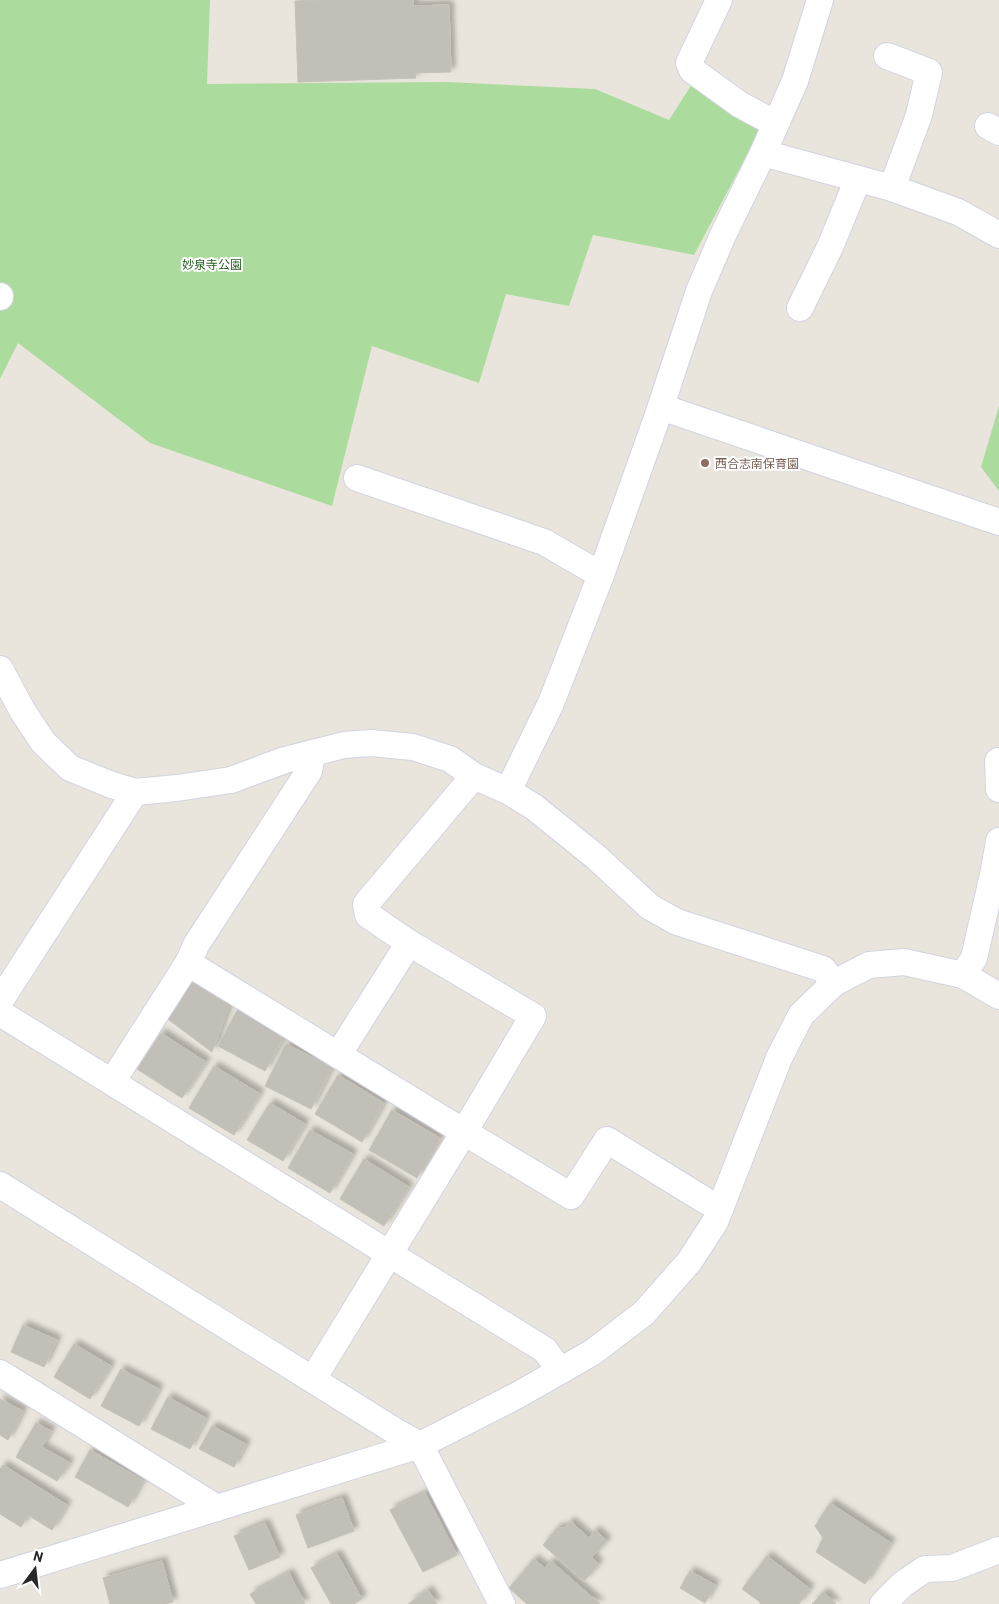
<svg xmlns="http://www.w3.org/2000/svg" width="999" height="1604" viewBox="0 0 999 1604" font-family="Barlow,'Noto Sans JP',sans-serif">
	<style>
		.green { fill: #acdc9d }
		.building { fill: #c2bfb9; stroke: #c5c1b6; filter: url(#shadow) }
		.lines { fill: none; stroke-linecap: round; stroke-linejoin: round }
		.minor-casing { stroke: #d1d3e1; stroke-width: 28 }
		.minor { stroke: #fff; stroke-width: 26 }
		.education-dot { fill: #8d6e63; stroke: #fff; stroke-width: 2 }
		.labels { text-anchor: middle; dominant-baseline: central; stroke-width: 4; stroke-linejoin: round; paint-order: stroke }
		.park-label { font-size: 12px; fill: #265f20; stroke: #fff }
		.education-label { font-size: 12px; fill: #785e54; stroke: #fff; text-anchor: start }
	</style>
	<defs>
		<filter id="shadow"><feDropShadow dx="4.5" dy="-4.5" stdDeviation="2.5" flood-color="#0004"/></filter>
	</defs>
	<rect width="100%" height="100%" fill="#eae5dc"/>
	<g class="green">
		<path d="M0,0H210L207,84L447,82L595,89L669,120L692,84L761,128L694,255L593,235L569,306L506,294L479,383L372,346L332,506L150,443L18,343L0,379Z"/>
		<path d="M999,406V491L981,467Z"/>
	</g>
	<g class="building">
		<path d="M345,0H413V6L449,5L451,72L415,73L416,78L298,82L295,1Z"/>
		<path d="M192,980L229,1006L212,1052L165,1017Z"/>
		<path d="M238,1009L285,1035L265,1071L218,1046Z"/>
		<path d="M161,1033L206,1062L182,1098L137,1069Z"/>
		<path d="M286,1044L332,1067L311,1109L265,1086Z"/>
		<path d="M214,1066L260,1094L234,1135L189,1108Z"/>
		<path d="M338,1075L384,1103L362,1142L315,1114Z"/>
		<path d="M270,1103L305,1124L283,1161L247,1140Z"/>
		<path d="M392,1110L440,1138L417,1178L369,1150Z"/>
		<path d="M310,1130L353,1154L330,1193L288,1168Z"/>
		<path d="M364,1159L409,1187L384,1226L340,1199Z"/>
		<path d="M23,1325L57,1340L44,1367L11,1352Z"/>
		<path d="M74,1344L111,1366L90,1399L54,1377Z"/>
		<path d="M121,1369L159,1389L139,1426L101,1406Z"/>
		<path d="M168,1397L206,1418L190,1449L151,1429Z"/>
		<path d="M0,1399L23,1411L8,1440L0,1435Z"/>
		<path d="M36,1423L51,1431L42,1447L70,1463L57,1481L16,1457Z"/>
		<path d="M212,1426L246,1444L234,1467L199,1449Z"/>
		<path d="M90,1450L143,1480L128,1507L75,1477Z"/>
		<path d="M3,1465L67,1505L52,1530L28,1515L21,1527L0,1514V1469Z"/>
		<path d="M425,1493L457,1555L423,1572L390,1510Z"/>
		<path d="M342,1498L354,1531L308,1548L296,1515Z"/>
		<path d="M830,1503L891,1543L865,1584L816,1552L823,1538L815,1526Z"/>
		<path d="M570,1521L589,1538L595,1530L607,1541L592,1557L599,1564L584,1581L543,1545L557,1528H565Z"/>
		<path d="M265,1523L280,1557L249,1570L234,1536Z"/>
		<path d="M337,1554L362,1599L354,1604H331L311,1568Z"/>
		<path d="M767,1556L810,1589L799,1604H760V1602L742,1589Z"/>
		<path d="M534,1559L545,1568L551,1561L600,1604H527L509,1588Z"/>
		<path d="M162,1561L173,1602L165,1604H110L103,1578Z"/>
		<path d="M690,1571L715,1585L705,1603L680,1588Z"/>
		<path d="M289,1573L305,1604H256L250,1594Z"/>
		<path d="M428,1590L437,1604H408Z"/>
		<path d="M824,1592L836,1604H812Z"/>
	</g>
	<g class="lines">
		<g class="minor-casing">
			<g id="minor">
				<path d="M719,0L689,63L692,70L739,104L776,124"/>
				<path d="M887,56L929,72L919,115L892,188"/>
				<path d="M988,126L999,132"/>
				<path d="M763,153L892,188L958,212L999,235"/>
				<path d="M0,297V296"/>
				<path d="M800,308L830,247L858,179"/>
				<path d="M661,407L999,522"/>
				<path d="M357,478L544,542L601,575"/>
				<path d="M0,669L22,710L43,742L70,768L109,784L135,792L177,788L231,780L285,760L344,745L371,743L413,747L450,759L474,776L508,791L534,807L596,857L650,907L677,922L823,969L834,983"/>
				<path d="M998,761L999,789"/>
				<path d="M508,791L551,703L601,575L658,415L699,291L723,235L763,153L795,81L820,0"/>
				<path d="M188,963L196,945L309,771L312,753"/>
				<path d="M963,975L974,958L993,875L999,841"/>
				<path d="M0,1001L135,792"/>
				<path d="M0,1013L545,1350L560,1371"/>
				<path d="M338,1055L409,943L368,915L366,904L474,776"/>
				<path d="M112,1082L188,963L464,1132L533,1016L409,943"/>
				<path d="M0,1185L395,1431L420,1445L502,1604"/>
				<path d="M0,1373L217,1508"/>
				<path d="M313,1379L464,1132L571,1196L607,1140L706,1201L721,1207"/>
				<path d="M0,1575L420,1445L516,1396L560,1371L593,1352L644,1313L689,1262L715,1222L779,1058L801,1015L834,983L869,965L904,962L963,975L999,996"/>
				<path d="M883,1604L903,1584L925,1569L952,1568L999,1550"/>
			</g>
		</g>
		<use href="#minor" class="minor"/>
	</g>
	<circle class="education-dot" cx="705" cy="463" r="5"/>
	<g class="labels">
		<g class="park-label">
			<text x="212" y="264">妙泉寺公園</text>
		</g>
		<g class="education-label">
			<text x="715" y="463">西合志南保育園</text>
		</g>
	</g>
	<g transform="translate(35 1569) rotate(15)" stroke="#ffffff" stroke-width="4" paint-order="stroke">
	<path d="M0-4L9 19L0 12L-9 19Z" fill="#292929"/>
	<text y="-8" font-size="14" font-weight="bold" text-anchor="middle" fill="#292929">N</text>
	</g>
</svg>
